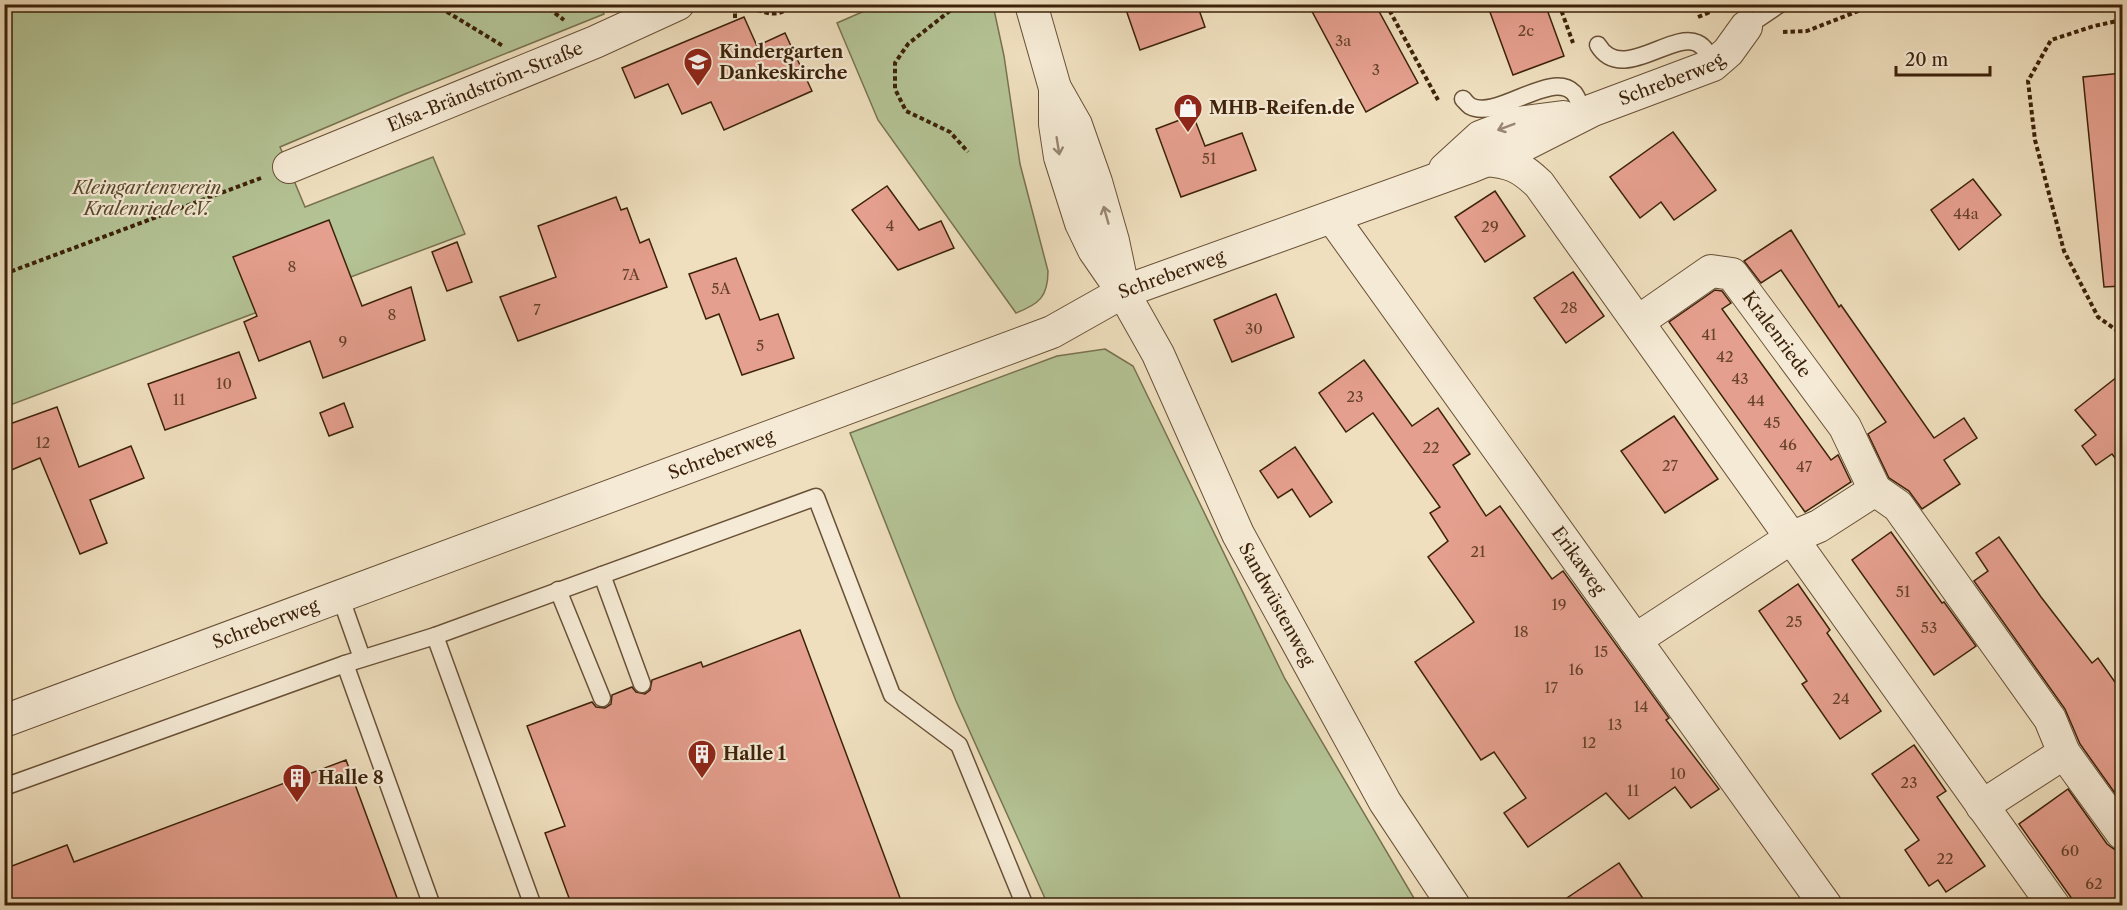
<svg xmlns="http://www.w3.org/2000/svg" width="2127" height="910" viewBox="0 0 2127 910" font-family="'Libre Caslon Text',serif">
	<style>
		.green { fill: #b4c395; stroke: #787250; stroke-width: 1.5 }
		.building { fill: #e59f8e; stroke: #3c220a; stroke-width: 1.5 }
		.lines { fill: none; stroke-linecap: round; stroke-linejoin: round }
		.lane-casing { stroke: #695137; stroke-width: 19 }
		.street-casing { stroke: #695137; stroke-width: 34 }
		.path { stroke: #3c220a; stroke-width: 4; stroke-dasharray: 4.5 3; stroke-linecap: butt }
		.lane { stroke: #f5ead5; stroke-width: 16 }
		.street { stroke: #f5ead5; stroke-width: 32 }
		.oneway { stroke: #988670 }
		.labels { text-anchor: middle; dominant-baseline: central; stroke-width: 4.5; stroke-linejoin: round; paint-order: stroke }
		.number-label { font-size: 15px; fill: #66412b }
		.poi-label { font-size: 18px; font-weight: bold; fill: #3c220a; stroke: #f5ead5; text-anchor: start }
		.street-label { font-size: 18px; fill: #3c220a; stroke: #f5ead5 }
		.park-label { font-size: 18px; font-style: italic; fill: #5a4a2d; stroke: #f5ead5 }
	</style>
	<rect width="100%" height="100%" fill="#efdfbe"/>
	<filter id="stains"><feTurbulence type="fractalNoise" baseFrequency=".00333" numOctaves="4"/><feColorMatrix values="0 0 0 0 .2 0 0 0 0 .09 0 0 0 0 .02 0 0 0 .5 -.17"/></filter>
	<radialGradient id="worn" r=".72"><stop offset=".6" stop-color="#630" stop-opacity="0"/><stop offset="1" stop-color="#630" stop-opacity=".3"/></radialGradient>
	<g class="green">
		<path d="M5,5H600L604,14L405,94L280,147L305,207L433,157L465,234L5,407Z"/>
		<path d="M878,5H993L1004,56L1020,164L1048,271C1048,297 1039,304 1016,313L878,120L837,23Z"/>
		<path d="M1105,349L1133,366L1285,679L1418,905H1048L956,701L850,433L1057,356Z"/>
	</g>
	<g class="building">
		<path d="M1124,4H1197L1205,27L1140,50Z"/>
		<path d="M1308,4H1375L1418,83L1366,112Z"/>
		<path d="M1487,4H1545L1564,56L1513,75Z"/>
		<path d="M744,17L757,46L785,33L812,91L724,130L711,102L682,114L668,84L635,98L622,68Z"/>
		<path d="M2122,73V286L2104,287L2083,77Z"/>
		<path d="M1193,115L1205,146L1242,133L1256,170L1181,197L1156,129Z"/>
		<path d="M1673,132L1716,190L1674,220L1661,202L1640,218L1610,177Z"/>
		<path d="M1973,179L2001,215L1959,250L1931,210Z"/>
		<path d="M887,186L919,230L941,221L954,248L898,270L852,210Z"/>
		<path d="M1495,191L1525,236L1485,262L1455,217Z"/>
		<path d="M616,197L621,210L627,208L640,243L649,239L667,287L518,341L500,297L556,277L538,226Z"/>
		<path d="M329,220L362,306L411,287L425,340L323,378L310,341L259,361L244,322L257,316L233,257Z"/>
		<path d="M1791,230L1839,307L1841,305L1934,438L1964,418L1977,438L1944,460L1960,484L1922,509L1909,491L1889,478L1868,434L1886,422L1781,270L1761,283L1744,261Z"/>
		<path d="M457,242L472,282L447,291L432,252Z"/>
		<path d="M736,258L760,320L778,314L794,358L742,375L719,314L706,319L689,274Z"/>
		<path d="M1573,272L1604,316L1566,343L1534,298Z"/>
		<path d="M1715,290L1722,291L1731,303L1722,309L1831,460L1838,455L1851,482L1805,512L1669,322Z"/>
		<path d="M1276,294L1294,337L1232,362L1214,320Z"/>
		<path d="M239,352L256,398L165,430L148,384Z"/>
		<path d="M1364,360L1412,426L1438,408L1470,454L1453,465L1486,516L1500,506L1552,579L1563,571L1669,718L1666,720L1719,789L1691,808L1675,787L1629,819L1606,793L1528,847L1504,813L1526,798L1494,752L1481,760L1415,662L1474,622L1428,557L1448,541L1430,513L1440,507L1373,413L1346,432L1319,393Z"/>
		<path d="M2122,373V467L2112,454L2096,465L2082,446L2096,435L2075,410Z"/>
		<path d="M344,403L353,427L329,436L320,413Z"/>
		<path d="M57,407L79,467L131,446L144,478L90,500L107,543L80,554L40,458L4,473V426Z"/>
		<path d="M1674,416L1718,479L1665,513L1621,451Z"/>
		<path d="M1295,447L1332,502L1310,517L1292,489L1278,498L1260,471Z"/>
		<path d="M1891,532L1942,603L1944,602L1976,646L1934,675L1852,560Z"/>
		<path d="M1999,537L2041,597L2092,663L2098,658L2122,692V803L2080,744L2065,709L1974,581L1988,571L1976,553Z"/>
		<path d="M1798,584L1830,630L1827,633L1881,711L1840,739L1802,684L1807,681L1759,611Z"/>
		<path d="M800,630L903,906H572L545,833L565,826L527,726L592,702L596,707L605,708L611,704L612,695L632,687L636,692L645,694L650,690L652,680L701,662L703,667Z"/>
		<path d="M1914,745L1946,791L1937,797L1985,866L1946,892L1938,880L1929,886L1905,850L1919,840L1872,774Z"/>
		<path d="M346,760L400,906H4V869L67,845L74,862Z"/>
		<path d="M2068,789L2107,844L2114,849L2122,851V906H2077L2019,824Z"/>
		<path d="M1619,863L1648,906H1555Z"/>
	</g>
	<g class="lines">
		<g class="lane-casing">
			<g id="lane">
				<path d="M1746,27L1780,4"/>
				<path d="M1598,45C1621,84 1672,31 1697,43C1706,47 1710,57 1713,65"/>
				<path d="M1463,99C1465,101 1467,104 1470,106C1497,121 1551,69 1574,93C1578,98 1581,108 1585,114"/>
				<path d="M602,575L642,684"/>
				<path d="M558,590L602,698"/>
				<path d="M340,596L362,658"/>
				<path d="M435,636L533,906"/>
				<path d="M345,664L435,636L816,497L892,695L959,745L1025,906"/>
				<path d="M4,787L345,664L432,906"/>
			</g>
		</g>
		<g class="street-casing">
			<g id="street">
				<path d="M1031,4L1055,88L1076,125L1096,182L1113,241L1121,279"/>
				<path id="s1" d="M1055,88V124L1060,157L1081,223L1094,250L1123,292L1158,354L1238,534L1385,802L1454,906"/>
				<path d="M1485,160C1510,162 1520,166 1539,184L2054,906"/>
				<path id="s2" d="M289,167L595,42L678,4"/>
				<path d="M1445,169L1480,137L1517,123L1563,117"/>
				<path id="s3" d="M1332,217L1826,906"/>
				<path id="s4" d="M1639,321L1711,271L1732,274L1845,427L1875,490L1898,506L2050,719L2064,753L2122,833"/>
				<path d="M1635,640L1791,538L1819,526L1875,490"/>
				<path id="s5" d="M4,721L1052,332L1123,292L1470,167L1526,144L1593,110L1713,65L1728,52L1746,27"/>
				<path d="M1982,806L2064,753"/>
			</g>
		</g>
		<g class="path">
			<path d="M434,4L503,46"/>
			<path d="M543,4L564,20"/>
			<path d="M953,4L951,10L908,44L895,63V89L906,111L950,132L968,152"/>
			<path d="M1386,4L1438,100"/>
			<path d="M1559,4L1573,43"/>
			<path d="M1698,17L1708,13L1712,4"/>
			<path d="M735,18V11C760,0 766,27 795,4"/>
			<path d="M2122,20L2094,26L2051,40L2028,81L2035,140L2064,251L2098,317L2122,334"/>
			<path d="M1783,32L1807,31L1866,8L1871,4"/>
			<path d="M4,274L261,178"/>
		</g>
		<use href="#lane" class="lane"/>
		<use href="#street" class="street"/>
	</g>
	<defs><path id="oneway-shaft" d="M-6 0H5M1.5-3L5.5 0L1.5 3" fill="none" stroke-width="1.6" stroke-linecap="round" stroke-linejoin="round" transform="scale(1.5)"/></defs>
	<g class="oneway">
		<use href="#oneway-shaft" transform="translate(1506 127) rotate(159)"/>
		<use href="#oneway-shaft" transform="translate(1058 146) rotate(81)"/>
		<use href="#oneway-shaft" transform="translate(1106 215) rotate(-106)"/>
	</g>
	<defs>
		<g id="school-pin" transform="scale(1.5)"><path d="M0 17L-7.5 6A9.5 9.5 0 1 1 7.5 6Z" fill="#8f2418" stroke="#f5ead5"/><path d="M0-5L7-2L0 1L-7-2ZM-4 1L0 2.5L4 1V4Q0 6-4 4Z" fill="#fff"/></g>
		<g id="shop-pin" transform="scale(1.5)"><path d="M0 17L-7.5 6A9.5 9.5 0 1 1 7.5 6Z" fill="#8f2418" stroke="#f5ead5"/><path d="M-5-2.5h2.3a2.7 3.5 0 0 1 5.4 0H5L5.5 6h-11ZM-1.5-2.5h3a1.5 2.3 0 0 0-3 0Z" fill="#fff"/></g>
		<g id="building-pin" transform="scale(1.5)"><path d="M0 17L-7.5 6A9.5 9.5 0 1 1 7.5 6Z" fill="#8f2418" stroke="#f5ead5"/><path d="M-4-6H4V6H1V3H-1V6H-4ZM-2.5-4.3h1.7v1.8h-1.7ZM.8-4.3h1.7v1.8H.8ZM-2.5-1h1.7V.8h-1.7ZM.8-1h1.7V.8H.8Z" fill="#fff"/></g>
	</defs>
	<g fill-rule="evenodd">
		<use href="#school-pin" x="698" y="62"/>
		<use href="#shop-pin" x="1188" y="108"/>
		<use href="#building-pin" x="702" y="754"/>
		<use href="#building-pin" x="297" y="778"/>
	</g>
	<g class="labels">
		<g class="number-label">
			<text x="1526" y="30">2c</text>
			<text x="1343" y="40">3a</text>
			<text x="1376" y="69">3</text>
			<text x="1209" y="158">51</text>
			<text x="1966" y="213">44a</text>
			<text x="890" y="225">4</text>
			<text x="1490" y="226">29</text>
			<text x="292" y="266">8</text>
			<text x="631" y="274">7A</text>
			<text x="721" y="288">5A</text>
			<text x="1569" y="307">28</text>
			<text x="537" y="309">7</text>
			<text x="392" y="314">8</text>
			<text x="1254" y="328">30</text>
			<text x="1709" y="334">41</text>
			<text x="343" y="341">9</text>
			<text x="760" y="345">5</text>
			<text x="1725" y="356">42</text>
			<text x="1740" y="378">43</text>
			<text x="224" y="383">10</text>
			<text x="1355" y="396">23</text>
			<text x="179" y="399">11</text>
			<text x="1756" y="400">44</text>
			<text x="1772" y="422">45</text>
			<text x="43" y="442">12</text>
			<text x="1788" y="444">46</text>
			<text x="1431" y="447">22</text>
			<text x="1670" y="465">27</text>
			<text x="1804" y="466">47</text>
			<text x="1478" y="551">21</text>
			<text x="1903" y="591">51</text>
			<text x="1559" y="604">19</text>
			<text x="1794" y="621">25</text>
			<text x="1929" y="627">53</text>
			<text x="1521" y="631">18</text>
			<text x="1601" y="651">15</text>
			<text x="1576" y="669">16</text>
			<text x="1551" y="687">17</text>
			<text x="1841" y="698">24</text>
			<text x="1641" y="706">14</text>
			<text x="1615" y="724">13</text>
			<text x="1589" y="742">12</text>
			<text x="1678" y="773">10</text>
			<text x="1909" y="782">23</text>
			<text x="1633" y="790">11</text>
			<text x="2070" y="850">60</text>
			<text x="1945" y="858">22</text>
			<text x="2094" y="883">62</text>
		</g>
		<g class="poi-label">
			<text x="719" y="52">Kindergarten<tspan x="719" dy="21">Dankeskirche</tspan></text>
			<text x="1209" y="108">MHB-Reifen.de</text>
			<text x="723" y="754">Halle 1</text>
			<text x="318" y="778">Halle 8</text>
		</g>
		<g class="street-label">
			<text stroke="none"><textPath href="#s5" startOffset="1788">Schreberweg</textPath></text>
			<text stroke="none"><textPath href="#s2" startOffset="212">Elsa-Brändström-Straße</textPath></text>
			<text stroke="none"><textPath href="#s5" startOffset="1251">Schreberweg</textPath></text>
			<text stroke="none"><textPath href="#s4" startOffset="184">Kralenriede</textPath></text>
			<text stroke="none"><textPath href="#s5" startOffset="765">Schreberweg</textPath></text>
			<text stroke="none"><textPath href="#s3" startOffset="423">Erikaweg</textPath></text>
			<text stroke="none"><textPath href="#s1" startOffset="568">Sandwüstenweg</textPath></text>
			<text stroke="none"><textPath href="#s5" startOffset="279">Schreberweg</textPath></text>
		</g>
		<g class="park-label">
			<text x="147" y="188">Kleingartenverein<tspan x="147" dy="21">Kralenriede e.V.</tspan></text>
		</g>
	</g>
	<rect width="2127" height="910" fill="none" stroke="#efdfbe" stroke-width="24"/>
	<rect x="6" y="6" width="2115" height="898" fill="none" stroke="#3c220a" stroke-width="3"/>
	<rect x="12" y="12" width="2103" height="886" fill="none" stroke="#3c220a" stroke-width="1.5"/>
	<path d="M1896 66v9h94v-9" fill="none" stroke="#3c220a" stroke-width="3"/>
	<text x="1905" y="66" font-size="18" fill="#3c220a" stroke="#f5ead5" stroke-width="4.5" paint-order="stroke">20 m</text>
	<rect width="100%" height="100%" filter="url(#stains)"/>
	<rect width="100%" height="100%" fill="url(#worn)"/>
</svg>
